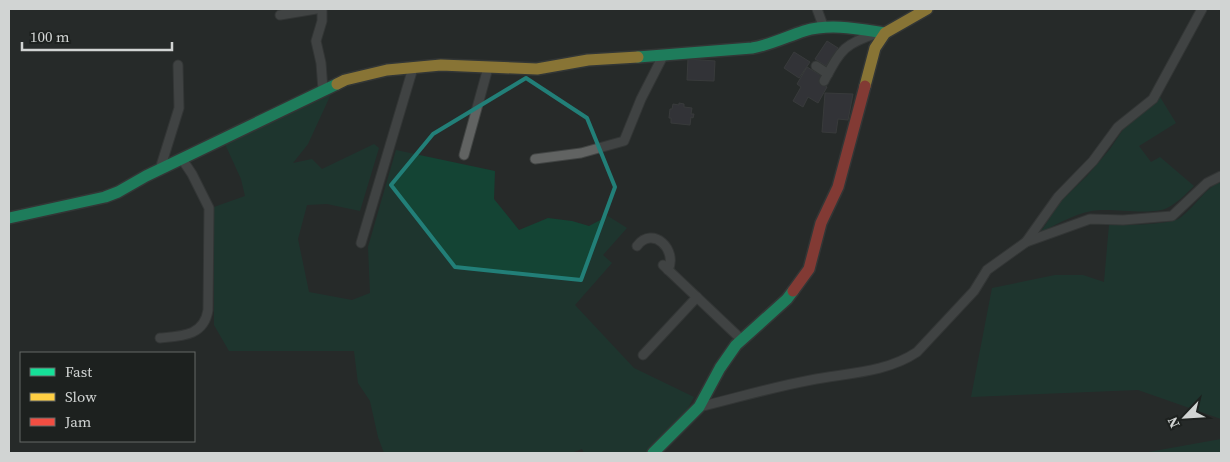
<svg xmlns="http://www.w3.org/2000/svg" width="1230" height="462" viewBox="0 0 1230 462" font-family="'Source Serif 4',serif">
	<style>
		.green { fill: #144434 }
		.building { fill: #403e48; stroke: #4e4f50 }
		.lines { fill: none; stroke-linecap: round; stroke-linejoin: round }
		.street-casing { stroke: #424544; stroke-width: 11 }
		.fast-casing { stroke: #424544; stroke-width: 14 }
		.slow-casing { stroke: #424544; stroke-width: 14 }
		.jam-casing { stroke: #424544; stroke-width: 14 }
		.street { stroke: #616362; stroke-width: 9 }
		.fast { stroke: #16e098; stroke-width: 11 }
		.slow { stroke: #ffcf43; stroke-width: 11 }
		.jam { stroke: #f24e42; stroke-width: 11 }
		.marked { fill: none; stroke: #227f78; stroke-width: 4; stroke-linejoin: round }
	</style>
	<rect width="100%" height="100%" fill="#272a29"/>
	<g class="green">
		<path d="M331,94L308,144L293,163L312,159L322,169L374,144L379,148L360,211L327,204L307,205L298,239L309,292L352,300L370,293L368,247L396,150L495,171L494,199L519,230L548,218L572,221L589,226L608,216L627,228L603,255L612,263L575,305L634,368L694,397L686,412L645,453H584L582,449L571,453H384L378,437L370,401L358,383L354,351H229L214,325V207L245,196L241,179L225,144Z"/>
		<path d="M1160,97L1176,123L1139,146L1151,162L1160,157L1194,186C1186,194 1177,203 1167,208C1153,215 1117,209 1101,210C1079,211 1059,223 1040,233L1061,201L1087,176L1110,149L1124,128Z"/>
		<path d="M1221,181V419L1138,390L971,397L992,288L1055,275H1083L1104,282L1109,225C1124,225 1170,225 1180,218C1196,206 1203,190 1221,181Z"/>
		<path d="M1221,439V453H1143Z"/>
	</g>
	<g class="building">
		<path d="M827,41L838,48L826,66L815,59Z"/>
		<path d="M794,52L810,62L799,78L784,68Z"/>
		<path d="M688,59L715,61L714,81L687,80Z"/>
		<path d="M807,67L822,76L819,82L827,87L818,103L808,97L803,107L793,101L801,87L797,84Z"/>
		<path d="M825,93L853,94L848,120L838,119L836,133L822,132Z"/>
		<path d="M679,103L684,104V107L692,108L691,114H694L693,118L691,117L690,125L671,123V118H669L670,109H672L673,104L679,105Z"/>
	</g>
	<g class="lines">
		<g class="street-casing">
			<g id="street">
				<path d="M322,9V21L316,41L321,63L323,90"/>
				<path d="M817,9L824,28"/>
				<path d="M280,15L316,9"/>
				<path d="M816,66L828,74"/>
				<path d="M824,81C841,50 843,44 878,33"/>
				<path d="M464,155L488,68"/>
				<path d="M535,159L581,153L624,141L641,99L663,56"/>
				<path d="M160,169L179,108L178,65"/>
				<path d="M1026,242L1090,219L1123,220L1172,216L1207,183L1221,176"/>
				<path d="M361,243L413,68"/>
				<path d="M637,246C653,225 678,250 668,270"/>
				<path d="M663,265L741,339"/>
				<path d="M160,338C182,336 204,336 208,310L209,208L192,174L182,159"/>
				<path d="M643,355L697,297"/>
				<path d="M699,407C736,398 773,387 811,380C846,373 886,373 917,352L974,291L987,270L1026,242L1058,197L1093,161L1118,127L1153,99L1202,9"/>
			</g>
		</g>
		<g class="fast-casing">
			<g id="fast">
				<path d="M638,57L752,48C770,45 786,37 804,31C830,23 859,29 885,33"/>
				<path d="M9,218L105,197L118,192L146,176L337,84"/>
				<path d="M653,453L699,407L720,368L736,345L787,299L793,291"/>
			</g>
		</g>
		<g class="slow-casing">
			<g id="slow">
				<path d="M337,84L345,80L387,70L441,65L537,69L588,60L638,57"/>
				<path d="M865,86L875,48L885,33L927,9"/>
			</g>
		</g>
		<g class="jam-casing">
			<path id="jam" d="M793,291L809,269L821,223L838,187L865,86"/>
		</g>
		<use href="#street" class="street"/>
		<use href="#fast" class="fast"/>
		<use href="#slow" class="slow"/>
		<use href="#jam" class="jam"/>
	</g>
	<path d="M0 0H1230V462H0ZM526,78L587,118L615,187L581,280L455,267L391,185L433,134Z" fill="#272a29" fill-opacity=".55" fill-rule="evenodd"/>
	<path class="marked" d="M526,78L587,118L615,187L581,280L455,267L391,185L433,134Z"/>
	<rect width="1230" height="462" fill="none" stroke="#d1d4d3" stroke-width="20"/>
	<rect x="20" y="352" width="175" height="90" fill="#1d211f" stroke="#656967"/>
	<rect x="30" y="368" width="25" height="8" fill="#16e098" stroke="#656967"/>
	<text x="65" y="377" font-size="15" fill="#d1d4d3">Fast</text>
	<rect x="30" y="393" width="25" height="8" fill="#ffcf43" stroke="#656967"/>
	<text x="65" y="402" font-size="15" fill="#d1d4d3">Slow</text>
	<rect x="30" y="418" width="25" height="8" fill="#f24e42" stroke="#656967"/>
	<text x="65" y="427" font-size="15" fill="#d1d4d3">Jam</text>
	<g transform="translate(1185 417) rotate(245)" stroke="#1d211f" stroke-width="4" paint-order="stroke">
	<path d="M0-4L9 19L0 12L-9 19Z" fill="#d1d4d3"/>
	<text y="-8" font-size="14" font-weight="bold" text-anchor="middle" fill="#d1d4d3">N</text>
	</g>
	<path d="M22 42v8h150v-8" fill="none" stroke="#d1d4d3" stroke-width="2.5"/>
	<text x="30" y="42" font-size="15" fill="#d1d4d3" stroke="#1d211f" stroke-width="4" paint-order="stroke">100 m</text>
</svg>
